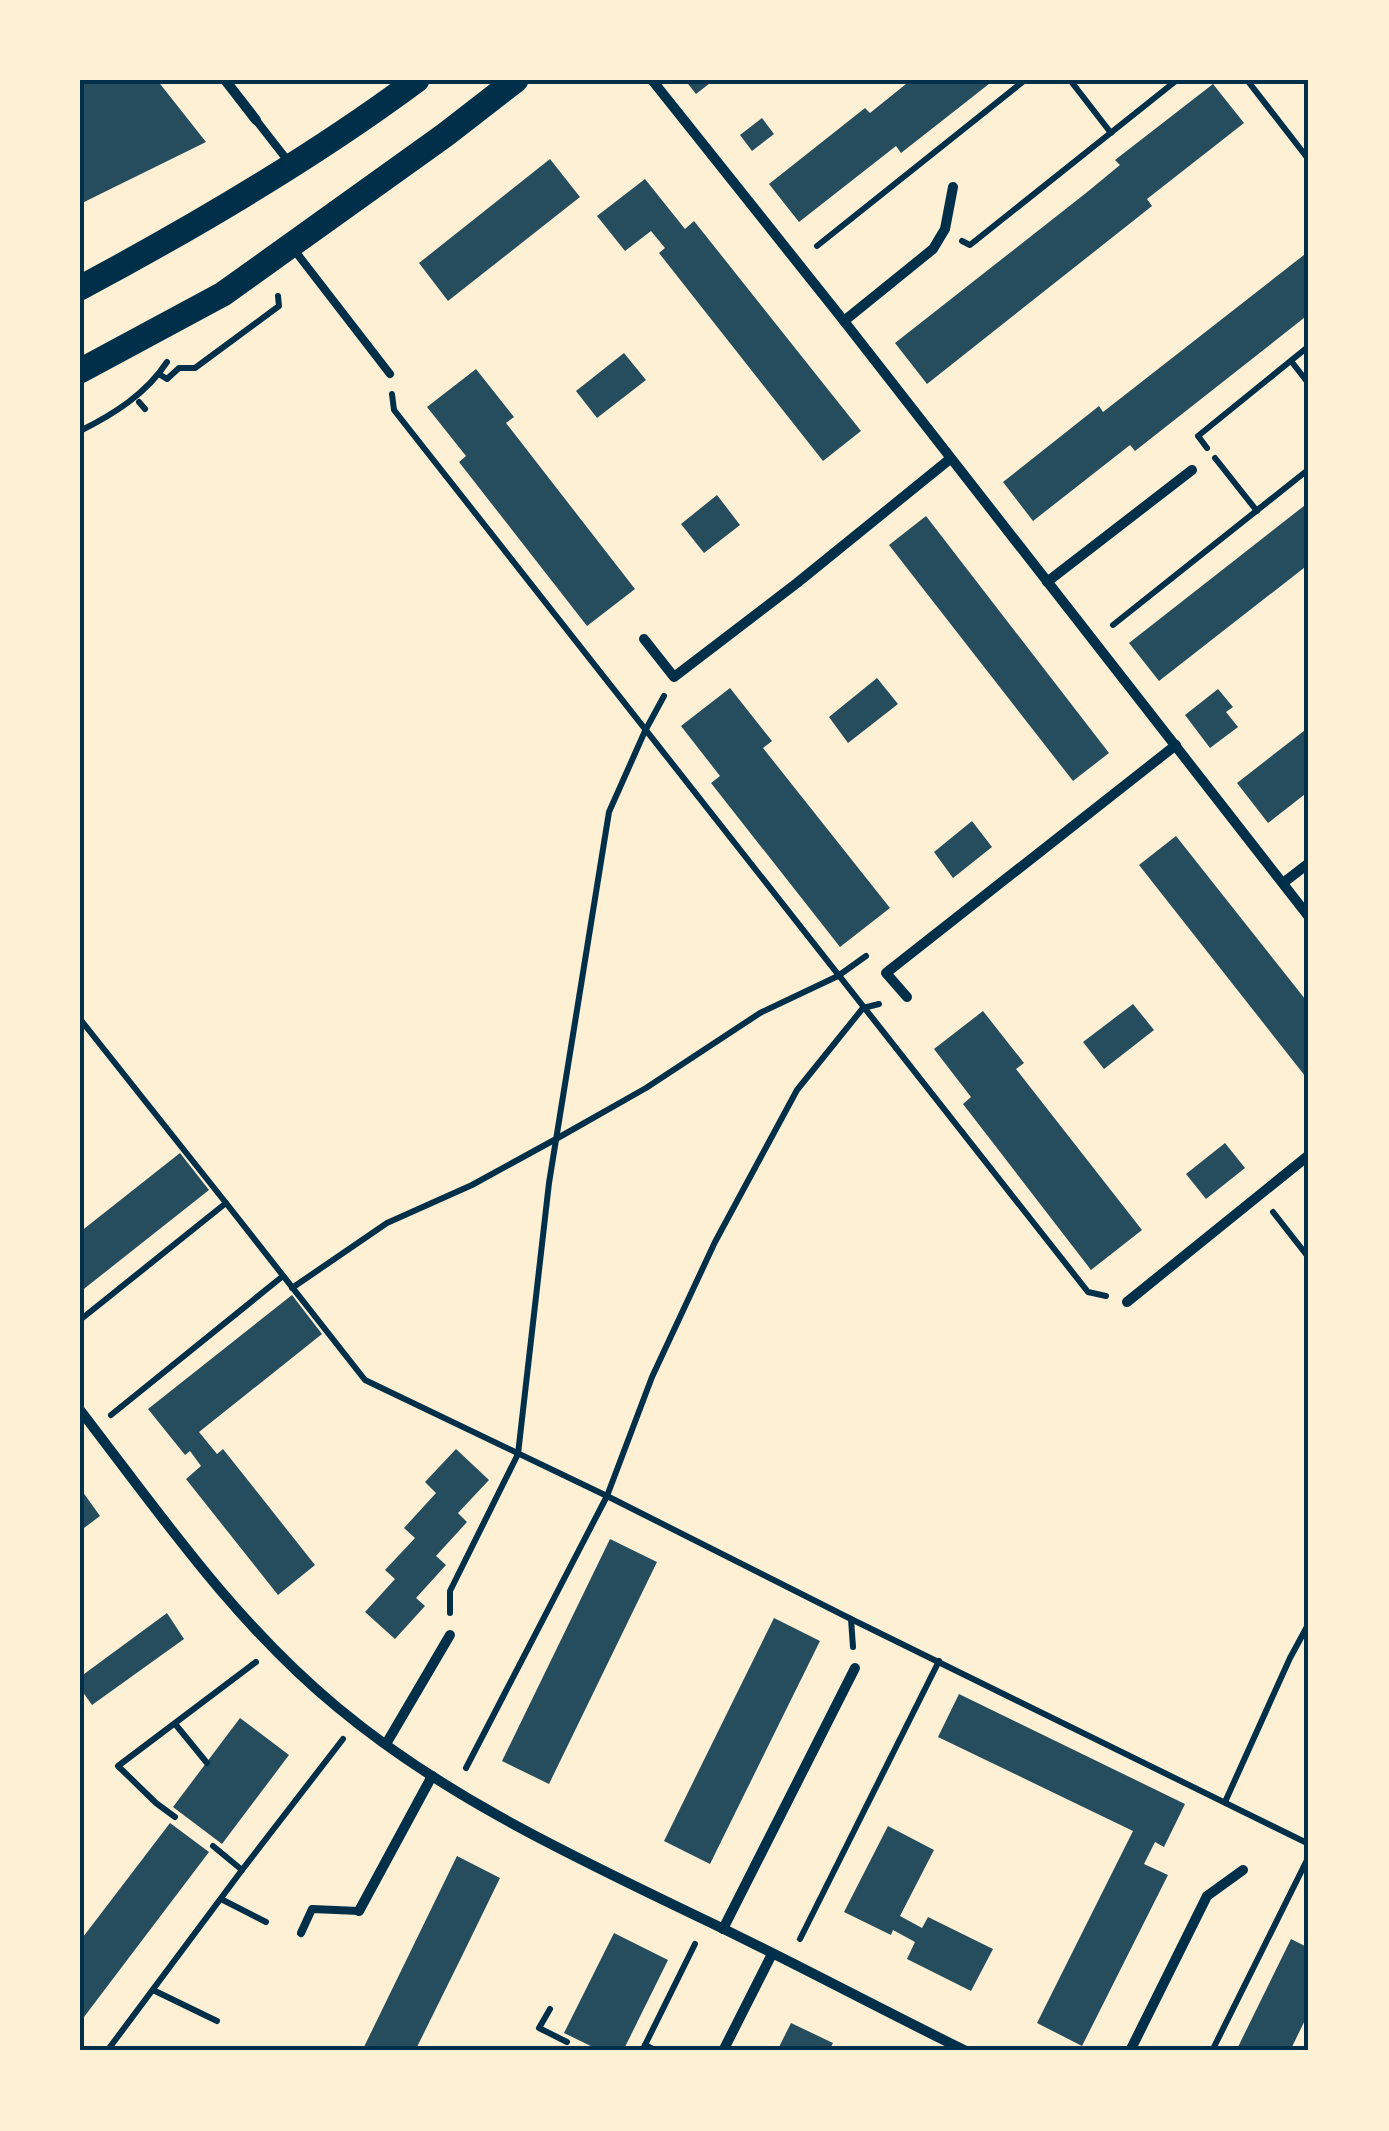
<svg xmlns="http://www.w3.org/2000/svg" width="1389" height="2131" viewBox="0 0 1389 2131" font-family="Raleway,sans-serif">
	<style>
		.building { fill: #264d5e }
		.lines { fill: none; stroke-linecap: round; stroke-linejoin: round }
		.path { stroke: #003049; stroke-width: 6 }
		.service { stroke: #003049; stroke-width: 8 }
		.minor { stroke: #003049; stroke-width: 10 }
		.primary { stroke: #003049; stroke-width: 25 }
		.neatline { fill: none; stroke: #003049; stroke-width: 4 }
	</style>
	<rect width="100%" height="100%" fill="#fdf0d5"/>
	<g class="building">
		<path d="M80,80H157L206,142L80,204Z"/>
		<path d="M685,80H714L696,94Z"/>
		<path d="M911,80H994L901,153L896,146L799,222L769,184L865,108L870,113Z"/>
		<path d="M1213,84L1244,123L1147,199L1152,206L927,384L895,343L1086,193L1120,165L1115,160Z"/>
		<path d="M762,118L774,134L752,151L740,135Z"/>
		<path d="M550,159L580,197L448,301L419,263Z"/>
		<path d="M645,179L685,229L694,221L861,431L823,461L659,253L665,248L651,231L625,251L597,216Z"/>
		<path d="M1309,251V314L1135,451L1130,445L1033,521L1003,482L1099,406L1103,412Z"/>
		<path d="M624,353L646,380L597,418L576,391Z"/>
		<path d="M476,369L514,417L506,423L635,589L587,626L459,462L466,456L427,407Z"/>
		<path d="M717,495L740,525L704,553L681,524Z"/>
		<path d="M1309,502V564L1159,681L1129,643Z"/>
		<path d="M926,516L1109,753L1073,781L889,545Z"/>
		<path d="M877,678L898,704L848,743L829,717Z"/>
		<path d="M730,688L772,741L763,748L890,908L840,947L711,783L720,776L681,726Z"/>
		<path d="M1218,689L1233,707L1226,712L1238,727L1210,748L1185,715Z"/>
		<path d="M1309,727V791L1268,823L1237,783Z"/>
		<path d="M972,821L992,847L953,878L934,852Z"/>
		<path d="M1176,836L1309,1004V1081L1139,865Z"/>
		<path d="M1133,1004L1154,1030L1104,1069L1083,1042Z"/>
		<path d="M983,1011L1024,1063L1016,1069L1142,1230L1091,1270L963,1104L971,1097L934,1049Z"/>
		<path d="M1225,1143L1245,1168L1206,1199L1186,1174Z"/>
		<path d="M180,1153L209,1190L80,1292V1232Z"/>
		<path d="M292,1295L322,1334L199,1432L217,1454L223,1449L315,1565L278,1595L186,1479L201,1466L190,1451L185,1455L148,1409Z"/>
		<path d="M456,1449L489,1480L458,1513L467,1522L436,1556L446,1565L416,1598L425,1606L395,1639L365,1612L395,1579L385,1570L415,1538L404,1528L436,1493L425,1482Z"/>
		<path d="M80,1488L100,1516L80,1531Z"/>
		<path d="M610,1539L657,1562L549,1784L502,1761Z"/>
		<path d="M167,1613L184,1639L92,1705L80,1688V1677Z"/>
		<path d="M774,1618L820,1641L710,1864L664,1841Z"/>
		<path d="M959,1694L1185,1804L1164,1847L1155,1842L1144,1864L1168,1875L1082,2046L1037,2023L1133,1831L938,1737Z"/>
		<path d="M240,1718L289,1755L222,1844L173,1807Z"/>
		<path d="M170,1823L209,1852L84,2017L80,2014V1941Z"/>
		<path d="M888,1826L934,1850L900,1916L922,1928L928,1917L993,1949L971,1991L907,1959L915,1942L893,1930L891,1935L844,1912Z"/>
		<path d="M457,1856L500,1878L462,1956L415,2051H362Z"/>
		<path d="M614,1933L668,1960L623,2051H601L564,2033Z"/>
		<path d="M1291,1939L1309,1948V2012L1290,2051H1236Z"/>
		<path d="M791,2023L833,2043L829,2051H777Z"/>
	</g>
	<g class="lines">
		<g class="path">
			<path d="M1070,80L1111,133"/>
			<path d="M1247,80L1309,160"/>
			<path d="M962,241L970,245L1177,80"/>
			<path d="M817,246L1025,80"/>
			<path d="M1291,361L1309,384"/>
			<path d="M159,374L167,379L179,368H195L279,306L278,296"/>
			<path d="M392,394L394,410L1088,1292L1106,1296"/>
			<path d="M139,402L145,409"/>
			<path d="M80,431C114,414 146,394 167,362"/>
			<path d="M1207,448L1198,436L1309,346"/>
			<path d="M1215,458L1257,511"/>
			<path d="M1113,625L1309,469"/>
			<path d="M80,1019L226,1203L80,1320"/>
			<path d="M226,1203L365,1380L607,1496L652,1377L715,1242L797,1090L863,1008L879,1004"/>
			<path d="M1273,1212L1309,1258"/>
			<path d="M292,1288L387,1223L472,1185L556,1139L646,1088L760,1013L838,976L866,956"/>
			<path d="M111,1415L283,1276"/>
			<path d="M450,1613V1591L518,1454L549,1183L609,812L645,731L664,696"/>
			<path d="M851,1619L1309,1844"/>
			<path d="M176,1725L207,1763"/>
			<path d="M466,1768L607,1496L851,1619L853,1647"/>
			<path d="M1225,1802L1290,1658L1309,1623"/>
			<path d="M175,1817L156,1803L118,1766L256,1662"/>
			<path d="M213,1846L242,1870"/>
			<path d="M221,1899L266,1922"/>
			<path d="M800,1939L939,1661"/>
			<path d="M153,1990L217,2021"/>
			<path d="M550,2009L539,2028L567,2042"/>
			<path d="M645,2045L695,1944"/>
			<path d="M107,2051L242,1870L343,1739"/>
			<path d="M642,2051L645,2045L657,2051"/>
			<path d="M1212,2051L1309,1856"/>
		</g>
		<g class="service">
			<path d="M256,120L288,161"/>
			<path d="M295,251L390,374"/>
			<path d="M301,1933L312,1909L359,1911"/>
		</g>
		<g class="minor">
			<path d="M225,80L256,120"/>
			<path d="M652,80L844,321L1309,917"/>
			<path d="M844,321L933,249L945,229L953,187"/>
			<path d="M1047,582L1192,470"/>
			<path d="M644,639L674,677L797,583L950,459"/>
			<path d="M1283,883L1309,863"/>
			<path d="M907,997L886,973L1176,745"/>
			<path d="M1127,1302L1309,1155"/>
			<path d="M80,1410C160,1514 235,1623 337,1707C446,1798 575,1857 703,1919C791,1961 878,2008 966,2051"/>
			<path d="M386,1744L450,1635"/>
			<path d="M359,1911L432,1776"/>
			<path d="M723,1929L855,1668"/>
			<path d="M723,2051L772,1954"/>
			<path d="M1130,2051L1207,1896L1243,1870"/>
		</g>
		<g class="primary">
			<path d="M80,288C196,226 312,158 417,80"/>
			<path d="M80,371L223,294L445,135L516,80"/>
		</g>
	</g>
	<rect width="1389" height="2131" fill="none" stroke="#fdf0d5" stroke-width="165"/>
	<rect x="82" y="82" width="1224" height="1966" class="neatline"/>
</svg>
